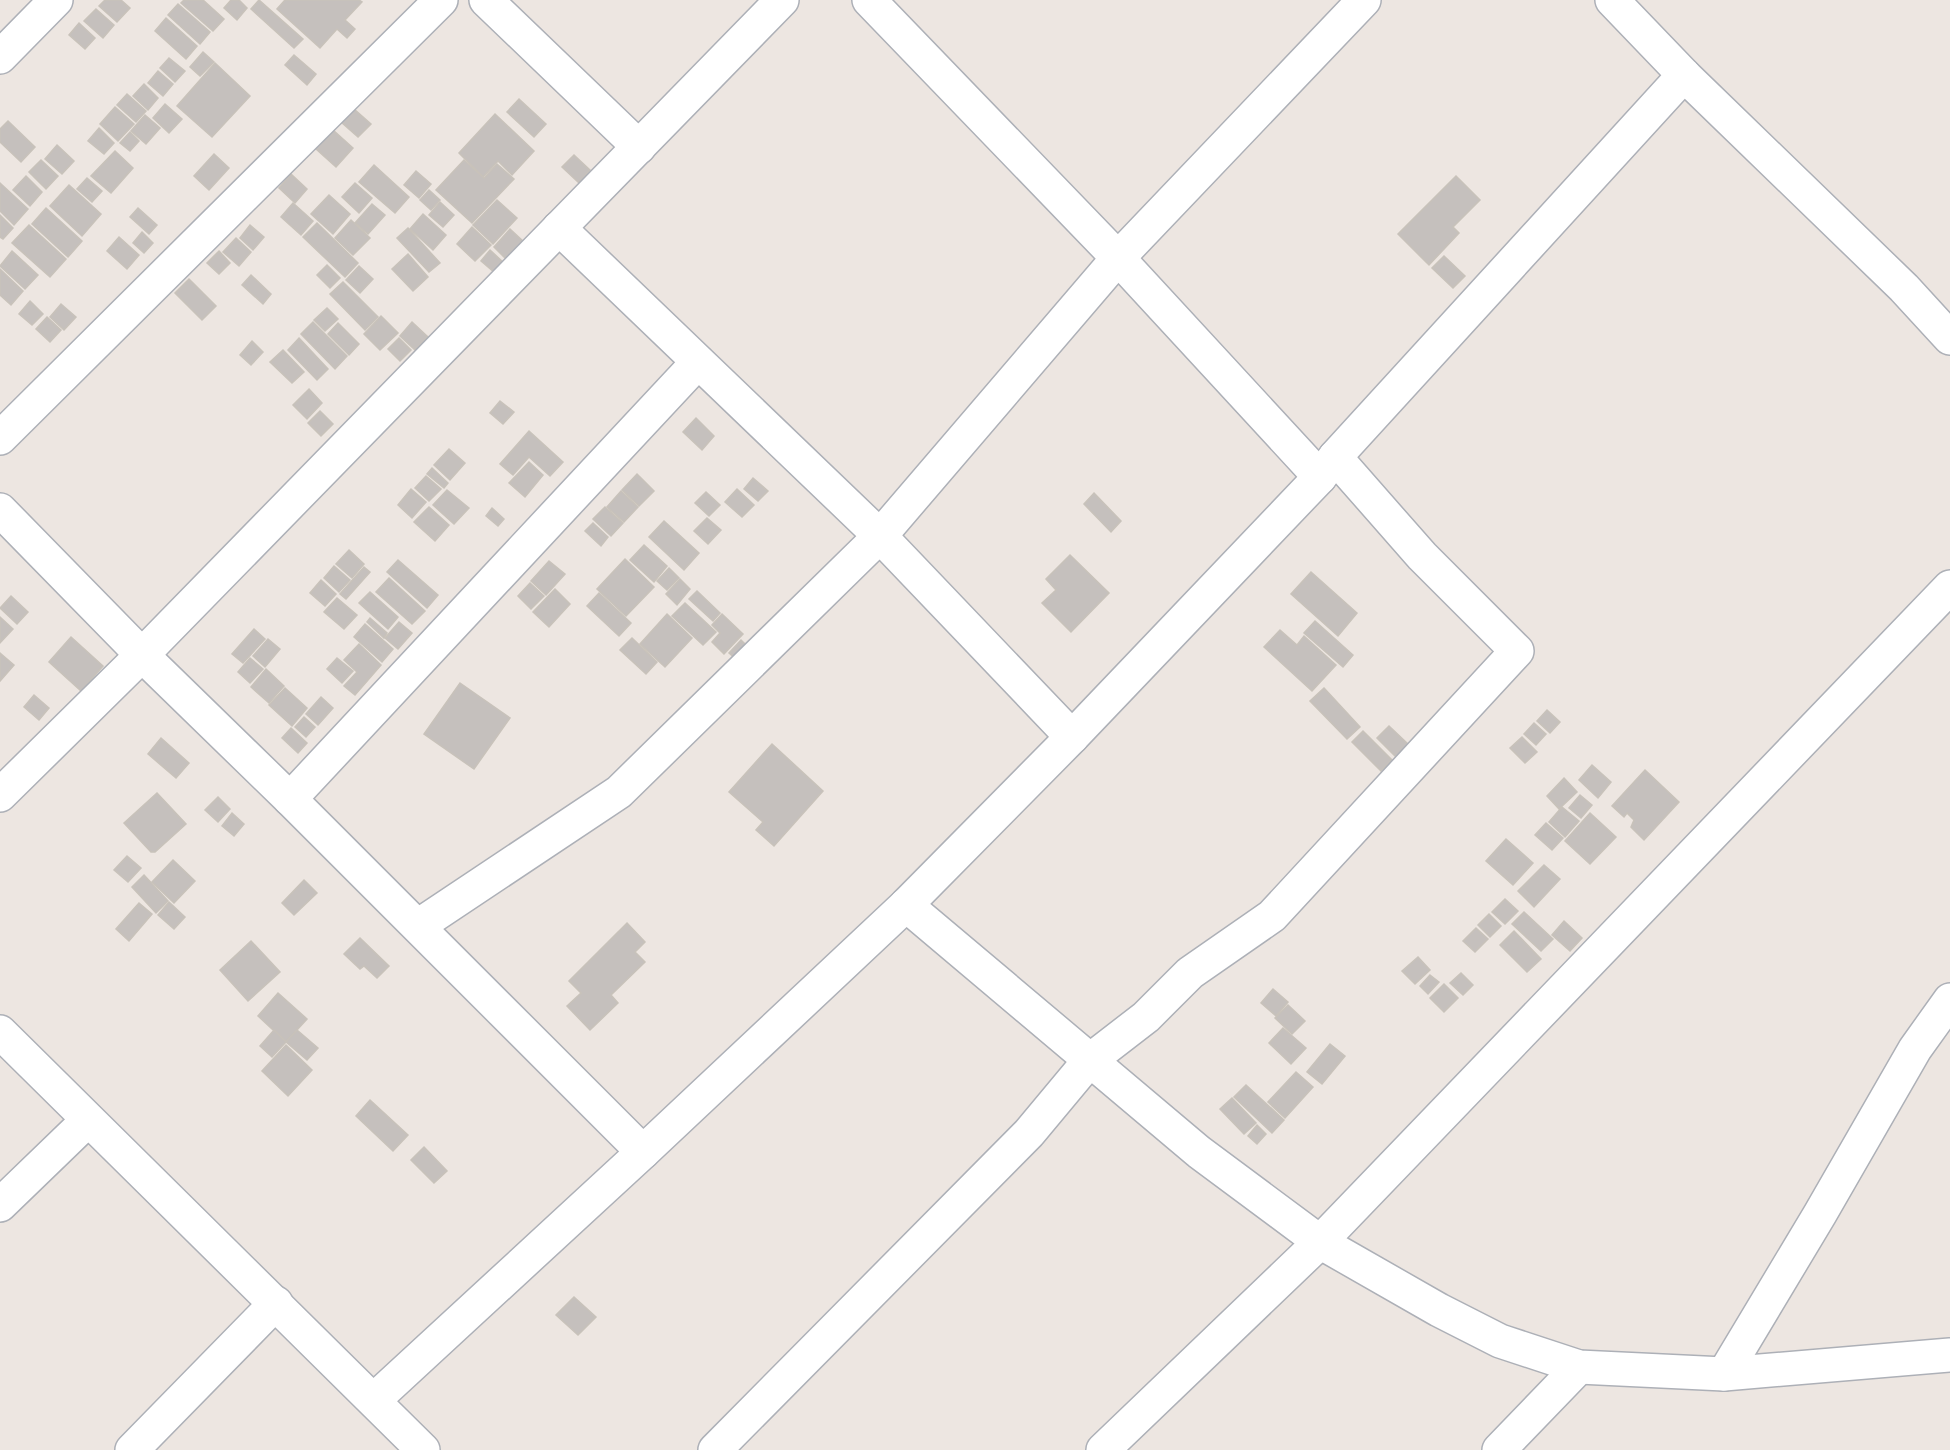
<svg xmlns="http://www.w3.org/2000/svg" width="1950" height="1450" viewBox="0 0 1950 1450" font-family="'Sofia Sans Condensed',sans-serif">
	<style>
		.building { fill: #c5c0bd; stroke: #c8c2ba; stroke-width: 1.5 }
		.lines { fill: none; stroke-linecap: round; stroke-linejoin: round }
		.street-casing { stroke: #adb0b7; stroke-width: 36 }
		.secondary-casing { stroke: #adb0b7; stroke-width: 36 }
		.street { stroke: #fff; stroke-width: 33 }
		.secondary { stroke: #fff; stroke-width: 33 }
	</style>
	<rect width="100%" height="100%" fill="#ede6e1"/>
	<g class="building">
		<path d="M105,0H121L130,8L117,22L99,6Z"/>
		<path d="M184,0H203L224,19L213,31L181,3Z"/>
		<path d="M231,0H239L247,8L237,20L224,8Z"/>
		<path d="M259,0L303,39L294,48L251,9Z"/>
		<path d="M285,0H359L362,2L345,20L355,29L347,38L337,29L320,48L277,9Z"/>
		<path d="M178,4L210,32L200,44L168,15Z"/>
		<path d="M96,9L114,25L103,38L84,21Z"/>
		<path d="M166,18L197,46L186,59L155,31Z"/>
		<path d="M79,23L95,38L85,49L69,35Z"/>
		<path d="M203,52L214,62L200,76L190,67Z"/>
		<path d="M294,55L316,74L307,85L285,65Z"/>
		<path d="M169,58L185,71L175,82L160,68Z"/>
		<path d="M215,63L250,96L212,137L177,106Z"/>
		<path d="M158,71L173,84L163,96L148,83Z"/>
		<path d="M144,84L158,98L148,110L133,96Z"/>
		<path d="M127,94L146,111L136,122L117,105Z"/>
		<path d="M519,99L546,124L534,137L507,112Z"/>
		<path d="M165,104L182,119L169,133L153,118Z"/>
		<path d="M115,107L134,124L118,141L100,124Z"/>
		<path d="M354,109L371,124L358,137L341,122Z"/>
		<path d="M495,114L534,151L512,175L498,161L483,177L459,153Z"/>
		<path d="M145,115L160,128L146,144L131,131Z"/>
		<path d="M8,121L35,147L21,162L0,142V129Z"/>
		<path d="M99,128L114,143L104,154L88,141Z"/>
		<path d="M333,130L353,148L336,167L316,149Z"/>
		<path d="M130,132L139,141L130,151L120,143Z"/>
		<path d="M57,145L74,161L62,174L45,159Z"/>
		<path d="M115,151L133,168L111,193L91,176Z"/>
		<path d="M214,154L229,168L209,190L194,176Z"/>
		<path d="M574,155L590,170L579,183L562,167Z"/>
		<path d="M41,160L58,176L46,189L29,172Z"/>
		<path d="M464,160L484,178L497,164L514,179L472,223L436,190Z"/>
		<path d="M374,165L409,197L395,213L359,182Z"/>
		<path d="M416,171L431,184L419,198L404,185Z"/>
		<path d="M291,174L307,189L295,203L279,188Z"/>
		<path d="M26,176L42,192L30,206L13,190Z"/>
		<path d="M1456,176L1480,200L1453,227L1459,233L1429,265L1398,234Z"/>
		<path d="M87,178L102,191L92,202L77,189Z"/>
		<path d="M0,183L28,209L14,225L0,211Z"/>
		<path d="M355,183L372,198L359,213L342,197Z"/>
		<path d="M69,185L101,214L82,236L50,206Z"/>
		<path d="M429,190L440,200L431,210L420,200Z"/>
		<path d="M329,195L350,214L333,234L311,214Z"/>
		<path d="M497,200L517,218L493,244L473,225Z"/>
		<path d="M440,202L454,215L443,227L429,215Z"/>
		<path d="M293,203L313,221L301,235L281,217Z"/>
		<path d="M372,204L385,215L368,234L355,223Z"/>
		<path d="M46,208L82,241L68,257L32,224Z"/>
		<path d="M138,208L157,225L149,234L130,217Z"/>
		<path d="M423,214L446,235L433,250L410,229Z"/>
		<path d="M0,215L13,228L3,239L0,237Z"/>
		<path d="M351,220L370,238L353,255L335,238Z"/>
		<path d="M317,223L358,263L345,277L303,237Z"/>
		<path d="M29,225L66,259L50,277L12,243Z"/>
		<path d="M250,225L264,237L253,250L240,238Z"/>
		<path d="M472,227L491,245L475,261L457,244Z"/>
		<path d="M408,228L440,263L429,272L397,238Z"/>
		<path d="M510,229L524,242L507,260L494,247Z"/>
		<path d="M142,232L153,243L144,253L133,243Z"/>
		<path d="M119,237L139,255L127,269L107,251Z"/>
		<path d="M236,238L251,252L239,266L223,252Z"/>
		<path d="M490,250L504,263L495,273L481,261Z"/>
		<path d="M12,251L38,275L25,289L0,266Z"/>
		<path d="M219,251L230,263L219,274L207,263Z"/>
		<path d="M408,254L428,277L413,291L392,269Z"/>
		<path d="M1444,256L1465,276L1453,288L1432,268Z"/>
		<path d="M327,265L340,278L330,288L317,275Z"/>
		<path d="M359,266L373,279L360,293L346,280Z"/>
		<path d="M0,269L23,291L11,305L0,295Z"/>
		<path d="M251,275L271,294L263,304L242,285Z"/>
		<path d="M189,279L216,306L202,320L175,293Z"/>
		<path d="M343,282L378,317L365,330L330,294Z"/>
		<path d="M30,301L43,314L32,325L19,314Z"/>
		<path d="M61,304L76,317L64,330L50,317Z"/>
		<path d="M327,308L338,319L325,331L314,320Z"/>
		<path d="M381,316L398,333L380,350L364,334Z"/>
		<path d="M47,317L61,330L50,342L36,329Z"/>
		<path d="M313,322L347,356L335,369L301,334Z"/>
		<path d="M412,322L428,337L415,350L400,336Z"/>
		<path d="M338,323L359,344L349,355L328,334Z"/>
		<path d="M299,338L328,369L317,380L288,350Z"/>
		<path d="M399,338L411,350L400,361L388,349Z"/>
		<path d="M252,341L263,352L251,365L240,355Z"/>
		<path d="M283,350L304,372L292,383L270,362Z"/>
		<path d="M309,389L322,403L307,419L293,405Z"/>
		<path d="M500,401L514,412L503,424L490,413Z"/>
		<path d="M320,411L333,424L321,436L308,423Z"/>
		<path d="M696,418L714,436L702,450L683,432Z"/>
		<path d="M529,431L563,462L550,476L529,457L513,475L500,464Z"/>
		<path d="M449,449L465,463L450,480L434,465Z"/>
		<path d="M529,462L543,475L525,497L509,483Z"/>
		<path d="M432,468L448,483L444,488L427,474Z"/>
		<path d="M637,474L654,491L639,506L622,490Z"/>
		<path d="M426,476L441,489L429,501L415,488Z"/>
		<path d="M753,478L768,491L758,501L744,489Z"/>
		<path d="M411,489L426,502L412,518L398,505Z"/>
		<path d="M737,489L754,505L742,517L725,502Z"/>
		<path d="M447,490L469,508L454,524L433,505Z"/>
		<path d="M621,491L638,507L624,522L607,507Z"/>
		<path d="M706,492L720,505L709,516L695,503Z"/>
		<path d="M1094,493L1121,521L1111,532L1084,504Z"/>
		<path d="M429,507L449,525L435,541L414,522Z"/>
		<path d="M605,507L623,523L611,536L593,519Z"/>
		<path d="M492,508L504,519L498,526L486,516Z"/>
		<path d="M707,518L721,530L708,544L694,531Z"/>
		<path d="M664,521L699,553L684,570L649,537Z"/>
		<path d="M593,523L608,537L601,546L585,531Z"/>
		<path d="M644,545L667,566L654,582L630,560Z"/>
		<path d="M349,550L364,564L352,578L336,564Z"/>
		<path d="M1070,555L1109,593L1071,632L1042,603L1056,590L1046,579Z"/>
		<path d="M625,559L654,587L626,616L597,589Z"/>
		<path d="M398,560L438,595L427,608L387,572Z"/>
		<path d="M549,561L565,574L546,595L531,581Z"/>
		<path d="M334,566L350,580L339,592L324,578Z"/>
		<path d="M364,567L370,572L346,599L340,594Z"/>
		<path d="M669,568L679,578L667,590L657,581Z"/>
		<path d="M1311,572L1357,613L1338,636L1291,594Z"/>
		<path d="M389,578L425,611L412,624L376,592Z"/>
		<path d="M680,579L690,589L677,605L666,594Z"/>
		<path d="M321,580L336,594L325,606L310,593Z"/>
		<path d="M530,583L544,596L531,609L518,596Z"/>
		<path d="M555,589L570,604L549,627L533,612Z"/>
		<path d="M697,591L720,613L713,621L689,599Z"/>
		<path d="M370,592L398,617L388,629L359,603Z"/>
		<path d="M599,593L631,623L619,636L587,606Z"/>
		<path d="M11,596L28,612L17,624L0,608Z"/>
		<path d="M337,598L357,615L344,629L324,612Z"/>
		<path d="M685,603L716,632L703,645L672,616Z"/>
		<path d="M667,614L692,638L665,667L640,644Z"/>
		<path d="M722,614L743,634L724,654L712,642L720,633L712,625Z"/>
		<path d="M0,617L13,629L0,643Z"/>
		<path d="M370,618L387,633L384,638L367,622Z"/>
		<path d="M1315,621L1353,655L1343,667L1304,633Z"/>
		<path d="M399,622L412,633L398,649L385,638Z"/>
		<path d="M365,624L393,649L382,662L354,637Z"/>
		<path d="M254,629L265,639L243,663L232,654Z"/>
		<path d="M1280,630L1297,645L1304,636L1336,665L1312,691L1264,647Z"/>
		<path d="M71,637L103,666L81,691L49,662Z"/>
		<path d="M632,638L657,662L646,674L620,650Z"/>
		<path d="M268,639L280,649L265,667L253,656Z"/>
		<path d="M741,640L751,650L739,662L729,653Z"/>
		<path d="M359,644L381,665L355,695L344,686L357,672L344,660Z"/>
		<path d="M0,653L14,665L0,681Z"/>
		<path d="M250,658L263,669L250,683L238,672Z"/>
		<path d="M337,658L353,671L342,683L327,669Z"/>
		<path d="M266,669L284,686L269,703L251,687Z"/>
		<path d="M460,683L510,718L474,769L424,734Z"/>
		<path d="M285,688L307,708L292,726L269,705Z"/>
		<path d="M1324,688L1360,727L1347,739L1310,701Z"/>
		<path d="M34,695L49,708L39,720L24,707Z"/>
		<path d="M321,697L333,708L318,725L306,714Z"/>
		<path d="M1547,710L1560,722L1550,733L1537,721Z"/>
		<path d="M304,717L315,727L306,737L295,727Z"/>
		<path d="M1534,723L1546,734L1536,745L1524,734Z"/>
		<path d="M1389,726L1409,745L1396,757L1377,738Z"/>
		<path d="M291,728L307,743L298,753L282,738Z"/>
		<path d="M1363,731L1392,760L1381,771L1352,742Z"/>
		<path d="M1522,737L1537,752L1525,763L1510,748Z"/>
		<path d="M161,738L189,763L176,778L148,754Z"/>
		<path d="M772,744L823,791L774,846L756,830L763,822L729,792Z"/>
		<path d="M1592,765L1611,782L1598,798L1579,780Z"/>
		<path d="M1645,770L1679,802L1644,840L1631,827L1634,820L1627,813L1624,817L1612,806Z"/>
		<path d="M1564,778L1577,792L1559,809L1547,796Z"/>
		<path d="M157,793L186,824L155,852H151L124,823Z"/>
		<path d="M1580,795L1592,805L1581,818L1569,808Z"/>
		<path d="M218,797L230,809L218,822L205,810Z"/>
		<path d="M1562,807L1579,821L1565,837L1549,822Z"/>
		<path d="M232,813L244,824L234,836L222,826Z"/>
		<path d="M1590,813L1616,837L1590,864L1565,841Z"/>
		<path d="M1546,823L1563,838L1552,850L1535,835Z"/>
		<path d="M1506,839L1533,863L1513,885L1486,861Z"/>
		<path d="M127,856L141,868L128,882L114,870Z"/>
		<path d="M173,860L195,881L174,903L152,882Z"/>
		<path d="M1544,865L1560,879L1534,907L1518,891Z"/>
		<path d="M144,875L168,901L156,913L132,887Z"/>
		<path d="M304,880L317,893L294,915L282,903Z"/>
		<path d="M1505,899L1518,911L1505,924L1492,912Z"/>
		<path d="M169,902L185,917L174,929L158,915Z"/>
		<path d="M139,903L152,914L129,941L116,929Z"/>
		<path d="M1524,912L1553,939L1541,951L1512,924Z"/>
		<path d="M1489,914L1501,926L1490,937L1478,925Z"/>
		<path d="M1564,921L1582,938L1570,951L1552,935Z"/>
		<path d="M627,923L645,942L635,952L645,962L611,995L618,1003L590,1030L567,1006L581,993L569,981Z"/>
		<path d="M1476,928L1488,939L1475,952L1463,941Z"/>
		<path d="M1514,931L1541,959L1527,972L1500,945Z"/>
		<path d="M360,938L389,966L377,978L364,966L360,969L344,954Z"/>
		<path d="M251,941L280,972L248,1001L220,970Z"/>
		<path d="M1418,957L1430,970L1415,984L1402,971Z"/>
		<path d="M1461,973L1473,985L1463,995L1450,983Z"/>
		<path d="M1430,975L1439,982L1428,994L1420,986Z"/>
		<path d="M1444,984L1458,998L1444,1012L1430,998Z"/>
		<path d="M1273,989L1288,1002L1276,1016L1261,1003Z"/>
		<path d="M278,993L307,1019L286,1042L258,1016Z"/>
		<path d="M1288,1005L1305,1021L1292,1034L1275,1018Z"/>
		<path d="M1283,1028L1306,1048L1291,1064L1269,1043Z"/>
		<path d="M274,1030L286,1042L272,1057L260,1046Z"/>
		<path d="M297,1030L318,1048L307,1060L286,1042Z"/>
		<path d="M1330,1044L1345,1056L1322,1084L1307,1072Z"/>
		<path d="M286,1045L312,1070L288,1096L262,1071Z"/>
		<path d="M1296,1072L1313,1087L1285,1118L1268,1102Z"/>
		<path d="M1246,1085L1284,1120L1272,1133L1234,1097Z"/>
		<path d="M1232,1098L1256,1123L1244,1134L1220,1109Z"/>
		<path d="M370,1100L408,1135L393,1151L356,1116Z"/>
		<path d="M1257,1125L1266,1134L1257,1144L1248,1136Z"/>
		<path d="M424,1147L447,1171L434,1183L411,1160Z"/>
		<path d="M574,1297L596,1317L578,1335L556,1315Z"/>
	</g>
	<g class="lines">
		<g class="street-casing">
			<g id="street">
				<path d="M486,0L639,147"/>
				<path d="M869,0L1118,258L1320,477"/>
				<path d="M0,57L56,0"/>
				<path d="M559,228L880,536L1072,737"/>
				<path d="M0,438L441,0"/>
				<path d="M0,510L142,655L290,799L643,1152"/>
				<path d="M0,795L142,655L782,0"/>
				<path d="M290,799L698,362"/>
				<path d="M906,905L1199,1152L1320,1242L1439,1310L1500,1341L1579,1367L1724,1374L1950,1355"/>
				<path d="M418,926L619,792L880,536L1118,258L1364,0"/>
				<path d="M0,1205L88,1120"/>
				<path d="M1724,1374L1820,1214L1915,1049L1950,1000"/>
				<path d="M374,1400L643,1152L906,905L1072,737L1320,477L1335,457L1684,75"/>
				<path d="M132,1450L276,1303"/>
				<path d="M715,1450L1029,1133L1089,1061L1146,1017L1190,973L1272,916L1517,651L1422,556L1335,457"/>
				<path d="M1103,1450L1320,1242L1950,587"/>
				<path d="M1499,1450L1579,1367"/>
			</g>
		</g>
		<g class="secondary-casing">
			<g id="secondary">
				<path d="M1612,0L1684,75L1904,288L1950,338"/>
				<path d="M0,1032L423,1450"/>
			</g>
		</g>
		<use href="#street" class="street"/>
		<use href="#secondary" class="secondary"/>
	</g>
</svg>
